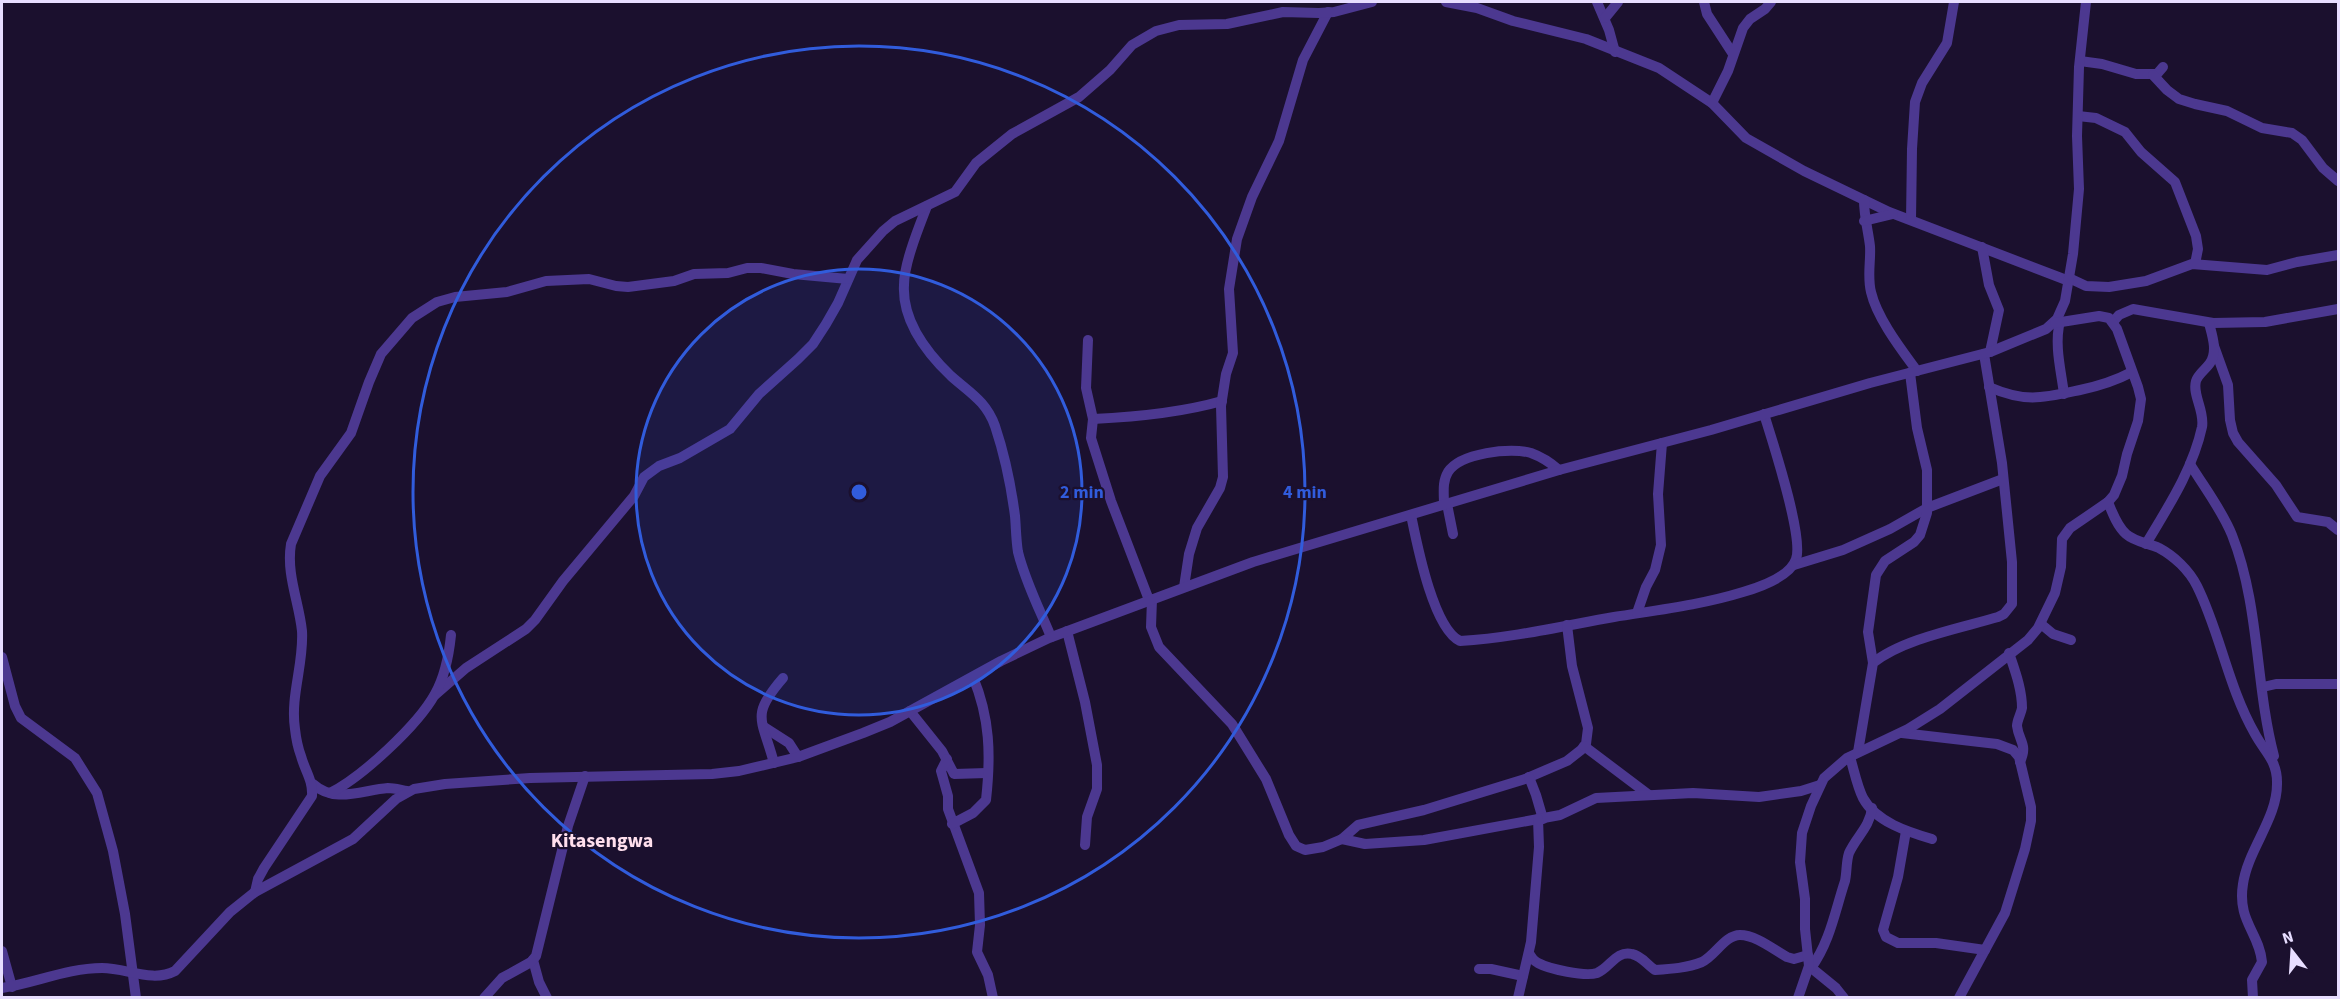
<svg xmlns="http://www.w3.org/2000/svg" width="2340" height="999" viewBox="0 0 2340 999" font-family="'Source Sans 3',sans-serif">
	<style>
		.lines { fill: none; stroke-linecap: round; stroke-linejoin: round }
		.minor { stroke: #4c3890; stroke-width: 10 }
		.ring { fill: none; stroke: #315cdc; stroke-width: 3 }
		.labels { text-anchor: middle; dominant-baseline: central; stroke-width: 4.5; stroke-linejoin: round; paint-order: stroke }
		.quarter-label { font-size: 20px; font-weight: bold; fill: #ffdfed; stroke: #1b102e }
		.centre { fill: #315cdc; stroke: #1b102e; stroke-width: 3 }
		.ring-label { font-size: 18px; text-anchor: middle; font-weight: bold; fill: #315cdc; stroke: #1b102e; stroke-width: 4.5; stroke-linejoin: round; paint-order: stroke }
	</style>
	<rect width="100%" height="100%" fill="#1b102e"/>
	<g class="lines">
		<g class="minor">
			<path d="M1446,2L1477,8L1513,21L1586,39L1659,68L1712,103L1746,138L1804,171L1889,212L2069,281"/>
			<path d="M1597,2L1609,30L1615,52"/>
			<path d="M1704,2L1707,14L1733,54"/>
			<path d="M1605,18L1618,2"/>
			<path d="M2080,61L2102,64L2136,74H2157L2163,67"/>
			<path d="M2153,75L2167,90L2179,99L2195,104L2227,111L2262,128L2292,133L2302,140L2323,168L2338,181"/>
			<path d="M1712,103L1728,71L1743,28L1750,19L1765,9L1771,2"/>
			<path d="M2078,116L2096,118L2125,132L2141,152L2175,182L2196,236L2198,249L2195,264"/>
			<path d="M1864,200C1864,216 1868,230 1870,246C1871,261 1867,276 1871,292C1877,318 1901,349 1917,371"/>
			<path d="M927,206C919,227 904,263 904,285C902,320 927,353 951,376C970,393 986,401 995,426C1005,456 1011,485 1015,516C1016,527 1016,540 1018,552C1025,581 1040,610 1051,637"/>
			<path d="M1911,220L1912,149L1915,102L1922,83L1947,43L1954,2"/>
			<path d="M1864,221L1893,214"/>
			<path d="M1982,247L1989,285L1999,310L1990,352"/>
			<path d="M2069,278L2086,286L2109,287L2146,281L2192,264L2267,270L2297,262L2338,255"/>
			<path d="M2060,321C2054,345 2061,370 2064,394"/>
			<path d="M2113,322L2119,315L2133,309L2213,323L2265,322L2338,309"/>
			<path d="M1088,340L1086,388L1093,419L1091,438L1111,501L1149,600"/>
			<path d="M2214,346L2228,385L2230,420L2233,433L2238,442L2276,485L2297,517L2328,522L2338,530"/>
			<path d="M1989,387C2026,403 2043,398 2080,390C2099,386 2115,381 2132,372"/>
			<path d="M1093,419C1136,417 1180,413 1222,401"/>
			<path d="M2190,464C2204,487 2222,510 2232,535C2260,606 2255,684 2274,756"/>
			<path d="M2108,502C2112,512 2117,526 2126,534C2135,542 2148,543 2159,548C2174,556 2189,570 2197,586C2220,632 2228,687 2255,734C2264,751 2277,760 2277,782C2278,818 2248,849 2243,884C2237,921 2259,932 2262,962L2252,980L2253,998"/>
			<path d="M1447,504L1453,534"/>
			<path d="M1444,505C1444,493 1442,482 1448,472C1460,453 1511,447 1531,453C1542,457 1551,463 1559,470"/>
			<path d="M1411,515C1417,544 1433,628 1460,641C1512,638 1563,626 1614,617C1657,610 1701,605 1743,592C1760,587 1790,577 1796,559C1804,537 1772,440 1764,414"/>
			<path d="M2146,544C2168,507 2193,469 2202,427C2205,411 2192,395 2196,381C2198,374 2206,369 2210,363C2218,351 2212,335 2209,323"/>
			<path d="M1794,565L1843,550L1890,529L1927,508L2003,479"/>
			<path d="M1184,587L1189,554L1197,528L1220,488L1223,477L1221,406L1226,374L1233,353L1229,289L1237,239L1252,197L1279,141L1303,60L1328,12"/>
			<path d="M1152,599L1151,627L1159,647L1232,724L1266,779L1289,835L1296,846L1305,850L1323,847L1342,839L1358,825L1424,810L1525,779L1567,761L1581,750L1586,744L1588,728L1572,666L1567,625"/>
			<path d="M1637,613L1646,587L1655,570L1661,545L1658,494L1662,443"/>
			<path d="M2041,624L2053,634L2071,640"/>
			<path d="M1067,631L1085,702L1097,765V789L1087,817L1085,845"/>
			<path d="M2009,653C2015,671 2022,689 2022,708C2021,714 2017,720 2017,726C2019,742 2028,744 2020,762"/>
			<path d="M2,657L15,706L21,718L75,758L97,793L113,851L125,914L136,998"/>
			<path d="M1873,663L1868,632L1876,575L1885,561L1914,542L1920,535L1927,513V470L1917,428L1910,373"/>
			<path d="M2263,687L2276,684H2338"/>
			<path d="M435,695L466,668L526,629L535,620L563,581L634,496L644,477L659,466L680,458L730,429L759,394L798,359L813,344L826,324L838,303L857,260L883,231L895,221L955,192L976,163L1012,134L1079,97L1110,70L1132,45L1156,31L1179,25L1227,24L1283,12L1319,13L1334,12L1372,2"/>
			<path d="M910,711L942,751L954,774L987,773"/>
			<path d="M764,727L789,743L798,757"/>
			<path d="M1902,733L1997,744L2013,750L2019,757L2031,807V821L2025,849L2005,913L1959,998"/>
			<path d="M1584,746L1649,795"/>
			<path d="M1858,752L1873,663C1902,639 1961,628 1998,617L2004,614L2012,604V562L2002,463L1984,354"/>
			<path d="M1850,757C1854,770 1857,786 1863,798C1876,822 1908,832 1932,839"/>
			<path d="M947,759L941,771L948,796V809L979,893L980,925L977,952L988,975L993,998"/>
			<path d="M774,763C762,718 750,716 783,678"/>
			<path d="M1529,777L1536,795L1543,819"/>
			<path d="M313,784C335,804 362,790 388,788C394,788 401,790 407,791"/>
			<path d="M330,793C362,777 418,725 435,694C445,676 449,655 451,635"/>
			<path d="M952,824L973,813L986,800C991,755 990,718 973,677"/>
			<path d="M1906,831L1898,877L1883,930L1886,937L1898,943H1936L1985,950"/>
			<path d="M1342,839L1365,844L1424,840L1560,815L1596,798L1693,793L1759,797L1801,791L1820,785"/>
			<path d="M255,892L258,879L264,868L312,796C313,780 305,771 301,756C298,748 296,738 295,729C290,696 304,664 302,631C299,602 286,574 291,544L320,476L351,433L369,382L381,354L412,318L437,302L455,297L507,292L546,281L589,279L616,286L628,287L674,281L694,274L728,273L747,268H761L793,274L848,279"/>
			<path d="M2,951L12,987"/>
			<path d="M1529,953C1531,957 1534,961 1538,963C1549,969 1585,977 1597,973C1610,968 1616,950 1632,954C1642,956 1647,965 1655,970C1671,969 1687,968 1702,962C1715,956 1725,935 1740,935C1756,935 1774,950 1787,957L1794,959L1808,955"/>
			<path d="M533,960L539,982L547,998"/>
			<path d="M1809,966L1836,988L1844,998"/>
			<path d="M1811,968C1830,942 1835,911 1845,881C1847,872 1846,862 1849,853C1856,837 1870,827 1872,808"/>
			<path d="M1479,969H1491L1523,976"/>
			<path d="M2,988C35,983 68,968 102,968C127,968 152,983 175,971L230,912L255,892L353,839L396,799L414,789L445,784L530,778L712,774L739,771L798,757L863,733L890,722L1001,661L1049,638L1253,562L1559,470L1711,430L1870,383L1990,352L2046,329L2057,319L2065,301L2073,254L2079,189L2077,136L2079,67L2086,2"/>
			<path d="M484,998L502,978L531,962L536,956L568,826L585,776"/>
			<path d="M1518,998L1531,942L1539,847L1538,819"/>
			<path d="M1798,998L1809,966L1805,929V899L1800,862L1802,833L1811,806L1824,778L1847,758L1908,729L1940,709L2028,640L2038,628L2055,593L2061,567L2062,539L2070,528L2108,502L2114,495L2122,476L2127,454L2138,421L2141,399L2138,387L2117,329L2109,318L2099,316L2055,323"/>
		</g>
	</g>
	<circle cx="859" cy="492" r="223" fill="#315cdc" fill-opacity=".12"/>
	<g class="ring">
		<circle cx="859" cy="492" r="223"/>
		<circle cx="859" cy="492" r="446"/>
	</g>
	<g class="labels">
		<g class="quarter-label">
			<text x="602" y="841">Kitasengwa</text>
		</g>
	</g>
	<circle cx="859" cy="492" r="9" class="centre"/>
	<g class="ring-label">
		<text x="1082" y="498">2 min</text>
		<text x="1305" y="498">4 min</text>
	</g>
	<rect width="2340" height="999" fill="none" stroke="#e7ddff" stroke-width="6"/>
	<g transform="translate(2292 951) rotate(343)" stroke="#1b102e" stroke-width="4.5" paint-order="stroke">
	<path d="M0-4.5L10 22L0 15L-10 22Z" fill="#e7ddff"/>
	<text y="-9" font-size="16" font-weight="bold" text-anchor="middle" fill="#e7ddff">N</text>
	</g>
</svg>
